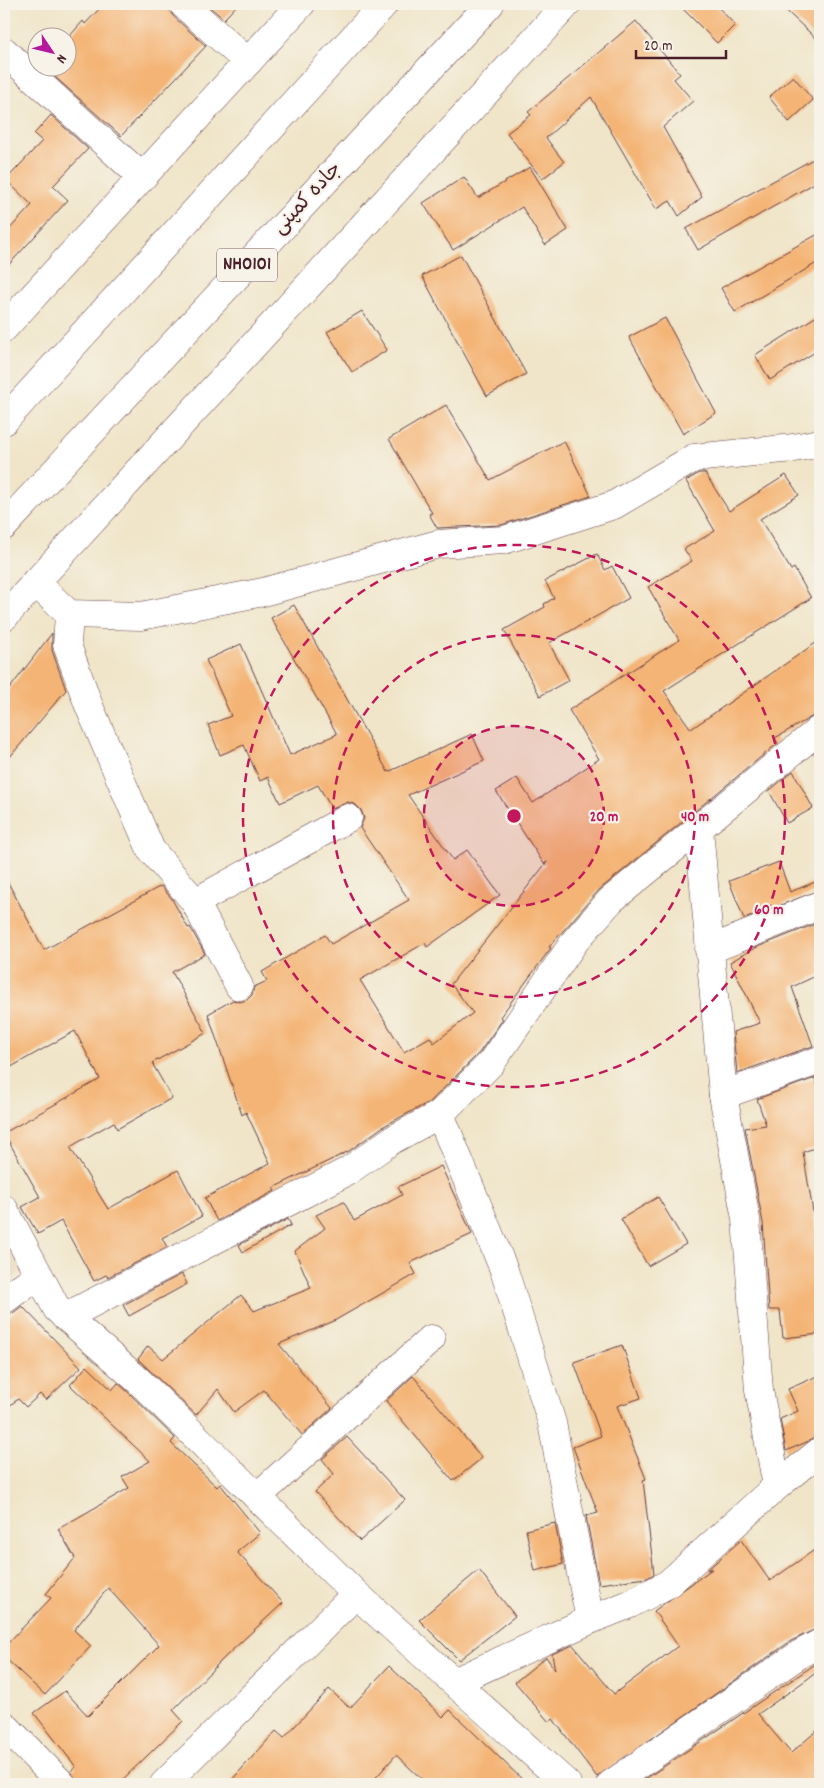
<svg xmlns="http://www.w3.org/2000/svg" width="824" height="1788" viewBox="0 0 824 1788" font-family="Dekko,'Playpen Sans Arabic',sans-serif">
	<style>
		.built { fill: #e6d5b7 }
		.building { fill: #f4b475 }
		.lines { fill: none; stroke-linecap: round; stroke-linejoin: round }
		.minor-casing { stroke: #633d43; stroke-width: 29 }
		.highway-casing { stroke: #633d43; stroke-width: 29 }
		.minor { stroke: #fff; stroke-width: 28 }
		.highway { stroke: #fff; stroke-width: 28 }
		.ring { fill: none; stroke: #c2185b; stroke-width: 2.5; stroke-dasharray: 9 6 }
		.labels { text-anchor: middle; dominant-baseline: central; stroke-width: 4.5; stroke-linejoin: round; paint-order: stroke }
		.shield { fill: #f7f3e8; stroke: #7e5f64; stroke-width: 1 }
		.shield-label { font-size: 19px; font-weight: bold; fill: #4a1f2b }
		.street-label { font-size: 20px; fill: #4a1f2b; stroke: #f7f3e8 }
		.centre { fill: #c2185b; stroke: #f7f3e8; stroke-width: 2.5 }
		.ring-label { font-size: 15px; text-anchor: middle; font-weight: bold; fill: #c2185b; stroke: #f7f3e8; stroke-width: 4.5; stroke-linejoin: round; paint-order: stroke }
	</style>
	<rect width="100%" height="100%" fill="#f7f3e8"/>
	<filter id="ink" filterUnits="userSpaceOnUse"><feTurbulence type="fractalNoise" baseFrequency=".02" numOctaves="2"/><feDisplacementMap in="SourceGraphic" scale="10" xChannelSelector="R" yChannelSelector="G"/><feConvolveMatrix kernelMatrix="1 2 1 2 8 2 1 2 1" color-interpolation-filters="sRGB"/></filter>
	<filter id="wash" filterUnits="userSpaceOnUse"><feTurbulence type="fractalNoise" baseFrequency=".0096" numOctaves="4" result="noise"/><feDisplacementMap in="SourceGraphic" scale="20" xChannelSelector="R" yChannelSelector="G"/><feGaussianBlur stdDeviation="1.12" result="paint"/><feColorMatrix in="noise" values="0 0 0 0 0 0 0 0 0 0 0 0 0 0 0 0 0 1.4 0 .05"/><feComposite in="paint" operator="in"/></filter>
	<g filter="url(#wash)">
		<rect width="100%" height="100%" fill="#f0e5c9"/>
		<path class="built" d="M4,1222L24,1270L4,1284Z"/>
		<g id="blocks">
			<g class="building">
				<path d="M104,4H168L173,16L206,46L121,136L45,68H68V38L83,21L85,24Z"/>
				<path d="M206,4H238L224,19Z"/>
				<path d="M678,4H715L735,25L717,43Z"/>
				<path d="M779,4H820V42Z"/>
				<path d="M636,21L680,74L674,79L693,101L663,127L702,197L679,216L670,201L656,209L591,97L546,138L564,162L542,179L507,133L531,115L528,112Z"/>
				<path d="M793,76L813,100L789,122L769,97Z"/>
				<path d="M51,115L88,149L53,186L68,200L4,270V235L32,205L6,180L42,141L34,134Z"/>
				<path d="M815,158L820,168V180L698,250L686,229Z"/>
				<path d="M530,167L568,230L545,245L522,207L453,250L423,203L464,177L478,198Z"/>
				<path d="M820,233V261L735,312L721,288Z"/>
				<path d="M461,255L526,374L487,396L422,276Z"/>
				<path d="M362,311L387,350L352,372L327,332Z"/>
				<path d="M820,314V349L770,380L755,355Z"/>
				<path d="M665,318L716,413L683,434L629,337Z"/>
				<path d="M446,405L490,480L564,441L591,496L501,525L437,528L429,514L432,513L389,439Z"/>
				<path d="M699,473H705L729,511L786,475L799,495L760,519L791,570L794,568L811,598L664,691L691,729L820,640V712L775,738L778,743L599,890L549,947L551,948L500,1017L503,1019L479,1053L431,1101L384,1126L349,1151L273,1188L275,1191L217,1221L205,1198L270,1163L246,1112L242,1115L208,1014L233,1000L239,1002L247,1000L252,995L254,987L267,981L262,972L325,935L331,944L409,900L360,828L364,818L361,810L356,805L348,802L332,809L318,785L280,803L268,777L260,781L244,745L220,755L208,725L231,716L206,660L241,644L290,755L337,734L271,618L294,605L388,772L472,734L484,761L408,795L453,860L467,850L500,895L427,947L425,943L360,980L404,1052L430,1037L434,1043L473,1013L451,984L547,862L544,864L496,791L517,778L533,803L599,759L569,710L679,640L648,587L692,561L684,549L715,531L686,481Z"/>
				<path d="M597,554L605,570L612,566L629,598L549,643L569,680L540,696L504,630L545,607L544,604L554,598L545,581Z"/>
				<path d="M52,633V650L66,690L4,764V696Z"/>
				<path d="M793,771L813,808L787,823L769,791Z"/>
				<path d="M779,862L790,892L820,880V890L744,919L729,881Z"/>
				<path d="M4,875L44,950L161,886L172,899L188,928L190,927L205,954L172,972L206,1033L152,1063L172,1098L117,1129L114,1122L70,1147L108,1209L178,1170L202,1216L162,1238L167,1247L108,1277L106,1275L94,1281L61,1221L38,1234L22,1207L40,1197L4,1133L100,1079L75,1031L4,1071Z"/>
				<path d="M820,922V974L792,987L813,1046L737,1073L733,1032L760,1023L730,962L755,948Z"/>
				<path d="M815,1078L820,1091V1146L803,1152L816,1230H818L820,1334L783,1338L780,1310H769L763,1223L745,1128L766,1125L757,1099Z"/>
				<path d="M441,1166L472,1234L410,1263L416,1274L334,1321L279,1344L332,1408L302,1435L264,1390L234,1412L218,1389L196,1415L138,1359L148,1346L163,1359L241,1295L254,1311L311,1288L295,1251L325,1228L316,1215L344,1202L354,1221L402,1195L398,1187Z"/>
				<path d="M658,1197L686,1244L648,1266L621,1219Z"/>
				<path d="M288,1219L291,1225L243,1252L239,1245Z"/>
				<path d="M182,1274L187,1284L129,1316L123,1305Z"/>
				<path d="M22,1306L81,1367L46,1400L40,1394L26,1407L18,1399L4,1410V1320Z"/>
				<path d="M622,1345L641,1398L617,1406L646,1479L643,1480L654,1574L647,1578L599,1584L586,1516L598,1513L573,1447L601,1436L574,1362Z"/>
				<path d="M87,1366L112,1390L118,1383L128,1392L175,1438L171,1443L217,1487L220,1484L260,1533L237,1552L283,1603L227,1655L173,1710L183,1721L118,1784H77L71,1771L76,1767L34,1713L65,1691L88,1716L159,1645L108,1588L74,1630L91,1646L45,1695L4,1657V1647L51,1598L46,1594L75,1558L58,1529L129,1488L122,1477L150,1461L70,1385Z"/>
				<path d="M820,1375V1436L786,1451L780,1419L798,1411L788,1389Z"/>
				<path d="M413,1376L482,1458L453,1481L386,1401Z"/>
				<path d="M347,1437L405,1500L360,1541L315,1492L334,1474L322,1459Z"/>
				<path d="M555,1523L563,1564L535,1571L526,1530Z"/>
				<path d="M741,1540L770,1581L820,1546V1627L791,1641L597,1777L553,1719L549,1722L515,1682L546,1657L555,1670L552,1654L573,1645L614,1694L678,1646L654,1611L712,1569L707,1570Z"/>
				<path d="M479,1570L515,1616L459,1660L419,1620Z"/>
				<path d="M820,1661V1670L758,1714L791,1753L820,1728V1784H638Z"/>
				<path d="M389,1666L443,1717L450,1710L527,1784H427L396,1755L370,1784H228L276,1731L284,1738L329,1689L350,1708Z"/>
			</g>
		</g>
	</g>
	<g filter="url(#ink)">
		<use href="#blocks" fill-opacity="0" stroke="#633d43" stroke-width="1"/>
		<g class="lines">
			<g class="minor-casing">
				<g id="minor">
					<path d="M183,4L248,62"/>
					<path d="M4,51L142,177"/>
					<path d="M4,328L301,4"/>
					<path d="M35,582L69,614L141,616L263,592L438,544L504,540L614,505L694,458L794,448L820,443"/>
					<path d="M69,614L67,645L89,706L151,850L195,902L239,986"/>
					<path d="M4,617L567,4"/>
					<path d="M699,829L723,1095L746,1219L759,1390L777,1486"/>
					<path d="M195,902L348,818"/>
					<path d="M709,950L820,905"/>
					<path d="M723,1095L820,1060"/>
					<path d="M440,1114L504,1270L552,1423L590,1620"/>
					<path d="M4,1209L57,1309L139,1381L356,1594L567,1784"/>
					<path d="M4,1300L38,1275"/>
					<path d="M65,1317L348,1171L392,1140L440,1114L491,1063L575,941L611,900L820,729"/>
					<path d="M257,1497L431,1339"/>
					<path d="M454,1682L590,1620L630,1604L668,1584L777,1486L820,1451"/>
					<path d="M4,1725L62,1784"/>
					<path d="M164,1784L356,1594"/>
					<path d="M611,1784L800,1654L820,1643"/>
				</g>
			</g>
			<g class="highway-casing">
				<g id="highway">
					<path d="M4,421L384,4"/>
					<path d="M4,526L490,4"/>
				</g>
			</g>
			<use href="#minor" class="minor"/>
			<use href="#highway" class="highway"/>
		</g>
	</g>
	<circle cx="514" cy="816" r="90" fill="#c2185b" fill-opacity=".12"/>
	<g class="ring">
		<circle cx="514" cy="816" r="90"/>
		<circle cx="514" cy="816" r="181"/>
		<circle cx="514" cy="816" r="271"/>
	</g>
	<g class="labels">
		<rect class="shield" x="217" y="248.5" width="60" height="33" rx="4"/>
		<g class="shield-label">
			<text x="247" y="265">NH0101</text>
		</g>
		<g class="street-label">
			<text transform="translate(308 199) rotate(-47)">جاده کمپنی</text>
		</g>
	</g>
	<circle cx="514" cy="816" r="8" class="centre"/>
	<g class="ring-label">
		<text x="604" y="821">20 m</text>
		<text x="695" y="821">40 m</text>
		<text x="769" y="914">60 m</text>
	</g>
	<rect width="824" height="1788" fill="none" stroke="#f7f3e8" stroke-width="20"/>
	<g transform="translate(52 52) rotate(125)"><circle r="24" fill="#f7f3e8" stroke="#b29e9c"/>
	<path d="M0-4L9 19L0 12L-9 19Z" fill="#b5179e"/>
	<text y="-8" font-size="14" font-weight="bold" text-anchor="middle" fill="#4a1f2b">N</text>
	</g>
	<path d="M636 50v8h90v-8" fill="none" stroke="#4a1f2b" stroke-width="2.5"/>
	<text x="644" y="50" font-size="15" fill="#4a1f2b" stroke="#f7f3e8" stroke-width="4" paint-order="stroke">20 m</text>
</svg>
